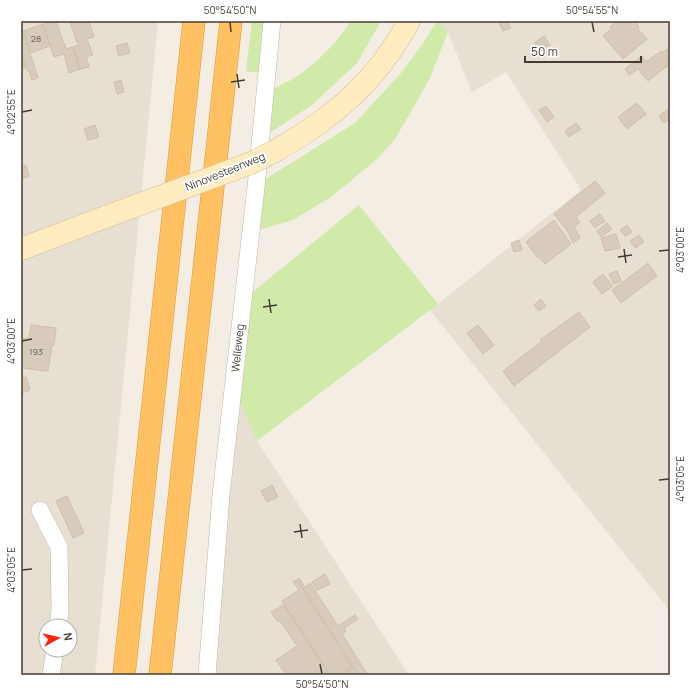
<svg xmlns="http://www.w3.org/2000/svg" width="691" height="696" viewBox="0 0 691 696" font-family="Manrope,sans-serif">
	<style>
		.residential { fill: #e7dfd1; fill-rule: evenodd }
		.green { fill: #d1eaa9 }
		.building { fill: #d8cbbb; stroke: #d0bfab }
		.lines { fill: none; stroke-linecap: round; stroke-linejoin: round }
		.street-casing { stroke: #c2b7a8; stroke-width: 18 }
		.secondary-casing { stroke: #d5bf90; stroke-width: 23 }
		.highway-casing { stroke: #e6952a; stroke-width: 23 }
		.street { stroke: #fff; stroke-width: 17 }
		.secondary { stroke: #ffecc1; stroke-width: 22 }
		.highway { stroke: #ffc162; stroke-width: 22 }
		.secondary-bridge-casing { stroke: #d5bf90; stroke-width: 23; stroke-linecap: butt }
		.secondary-bridge { stroke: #ffecc1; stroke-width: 22 }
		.ticks { fill: none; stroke: #453d33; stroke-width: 1.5 }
		.labels { text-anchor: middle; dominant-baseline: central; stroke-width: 4; stroke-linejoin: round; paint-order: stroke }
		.number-label { font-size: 9px; fill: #6a6055 }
		.street-label { font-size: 11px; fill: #453d33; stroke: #fff }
		.neatline { fill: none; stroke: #453d33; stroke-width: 1.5 }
		.ticks-label { font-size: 10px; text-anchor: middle; fill: #453d33 }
	</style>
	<rect width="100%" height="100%" fill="#f3ede3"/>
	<g class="residential">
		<path d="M21,21H158L95,675H21ZM46,626H70V650H46Z"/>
		<path d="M438,21H670V611L430,310L581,190L506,72L472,92L448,32Z"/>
		<path d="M226,369L257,441L409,675H199Z"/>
	</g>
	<g class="green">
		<path d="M252,21H264L259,73L246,71Z"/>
		<path d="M351,21H381L357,63L312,105L268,134L271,90C280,85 290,81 299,75C319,61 338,41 351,21Z"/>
		<path d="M437,21H438L448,32L429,80L395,139L377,159L331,197L293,220L259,230L264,180L355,123L401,73L423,43Z"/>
		<path d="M359,205L438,304L257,441L237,395L249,295Z"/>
	</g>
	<g class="building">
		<path d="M52,21H56L66,49L73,47L80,69L69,73L64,54L54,57L43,24Z"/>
		<path d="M70,21H89L94,37L87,39L93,55L86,57L89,67L80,69L73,47L80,44L79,42L77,43Z"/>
		<path d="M498,21H507L511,28L503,31Z"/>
		<path d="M617,21H638L639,22L637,24L639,27L637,28L647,39L623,59L603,36L612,28L610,27Z"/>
		<path d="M43,24L50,46L30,53L23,31Z"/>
		<path d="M21,31H23L38,78L32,80L29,71H27L21,54Z"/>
		<path d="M544,36L550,45L539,52L533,44Z"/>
		<path d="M127,43L130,53L119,56L116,46Z"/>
		<path d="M669,48L670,64L648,81L638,69L629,75L625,69L642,56L646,62L661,51L663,52Z"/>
		<path d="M21,54L26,67L21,69Z"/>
		<path d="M121,80L124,92L117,94L114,82Z"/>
		<path d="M637,103L646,114L627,129L618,117Z"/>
		<path d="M546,106L554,117L547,122L539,110Z"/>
		<path d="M670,108V119L664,123L659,116Z"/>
		<path d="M576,123L581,129L569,137L565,131Z"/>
		<path d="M95,125L99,137L88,140L84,129Z"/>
		<path d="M26,165L29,176L23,178L21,167Z"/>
		<path d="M595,181L605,193L576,217L580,222L574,227L580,238L573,243L568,232L554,214Z"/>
		<path d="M600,214L605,221L595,228L590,221Z"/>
		<path d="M554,220L571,244L545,264L539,257L538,258L526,242Z"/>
		<path d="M607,223L612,229L601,237L597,231Z"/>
		<path d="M627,225L632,232L625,236L620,230Z"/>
		<path d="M616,234L620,248L605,251L601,238Z"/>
		<path d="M639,235L644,242L635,248L630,241Z"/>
		<path d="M519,240L522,250L514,252L511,243Z"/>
		<path d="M648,263L657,276L621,303L612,290Z"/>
		<path d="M617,271L621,281L614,284L609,274Z"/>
		<path d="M603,274L613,286L602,294L593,282Z"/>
		<path d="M541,299L546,306L539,311L534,305Z"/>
		<path d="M579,312L590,327L514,386L503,371L541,342V339Z"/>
		<path d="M31,325L56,328L54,345H52L48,371L21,368L23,338H29Z"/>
		<path d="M478,325L494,345L483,354L467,333Z"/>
		<path d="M21,372L23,378L26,377L30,390L22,393L23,395L21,396Z"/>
		<path d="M272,485L278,497L267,502L261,491Z"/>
		<path d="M67,496L84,533L73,538L56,501Z"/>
		<path d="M325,574L330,584L317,590L312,582Z"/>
		<path d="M299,578L305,587L310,583L338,626L355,615L358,619L344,628L346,631L342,634L368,675H358L297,580Z"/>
		<path d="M297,580L353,667L341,675H330L282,601L299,590L293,582Z"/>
		<path d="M284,605L330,675H286L276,660L297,646L280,621L278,622L271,612Z"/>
		<path d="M353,667L358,675H341Z"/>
	</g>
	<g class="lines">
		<g class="street-casing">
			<g id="street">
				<path d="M40,510L59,547L60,612L58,626"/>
				<path d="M51,675L55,650"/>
				<path d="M207,675L221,495L256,187L272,21"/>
			</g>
		</g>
		<g class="secondary-casing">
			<g id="secondary">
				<path d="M277,150C293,140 309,131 323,120C359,94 389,59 409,21"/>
				<path d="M21,249L108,216"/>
			</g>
		</g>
		<g class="highway-casing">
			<g id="highway">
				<path d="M124,675L194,21"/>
				<path d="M160,675L231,21"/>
			</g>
		</g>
		<use href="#street" class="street"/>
		<use href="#secondary" class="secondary"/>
		<use href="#highway" class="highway"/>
		<g class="secondary-bridge-casing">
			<path id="secondary-bridge" d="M108,216L251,163L277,150"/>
		</g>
		<use href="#secondary-bridge" class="secondary-bridge"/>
	</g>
	<path class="ticks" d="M230,22L231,32M592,22L594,32M237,74L239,88M231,82L245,80M22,112L32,110M624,249L626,263M659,251L669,250M618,257L632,255M269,299L271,313M263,307L277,305M22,341L32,339M659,480L669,479M300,524L302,538M294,532L308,530M22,570L32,569M320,664L322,674"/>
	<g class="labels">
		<g class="number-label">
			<text x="36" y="38">28</text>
			<text x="36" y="351">193</text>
		</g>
		<g class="street-label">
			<text transform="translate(225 171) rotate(-22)">Ninovesteenweg</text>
			<text transform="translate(237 348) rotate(-84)">Welleweg</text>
		</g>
	</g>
	<rect width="691" height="696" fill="none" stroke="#ffffff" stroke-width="44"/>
	<g transform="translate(58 638) rotate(82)"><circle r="19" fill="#ffffff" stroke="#b5b1ad"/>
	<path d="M0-3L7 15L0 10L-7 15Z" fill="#ff230e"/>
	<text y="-6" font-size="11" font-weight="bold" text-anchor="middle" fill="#453d33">N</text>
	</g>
	<path d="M525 56v6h116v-6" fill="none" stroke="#453d33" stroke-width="2"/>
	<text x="531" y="56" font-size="12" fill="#453d33" stroke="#ffffff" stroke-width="3" paint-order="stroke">50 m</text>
	<rect x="22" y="22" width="647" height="652" class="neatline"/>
	<g class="ticks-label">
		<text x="230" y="14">50°54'50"N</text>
		<text x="592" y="14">50°54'55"N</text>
		<text transform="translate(11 112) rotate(-90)" y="4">4°02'55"E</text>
		<text transform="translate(680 250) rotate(-90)" y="4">4°03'00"E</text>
		<text transform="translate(11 341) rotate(-90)" y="4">4°03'00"E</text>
		<text transform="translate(680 479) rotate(-90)" y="4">4°03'05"E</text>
		<text transform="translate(11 570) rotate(-90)" y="4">4°03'05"E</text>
		<text x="322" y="688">50°54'50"N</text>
	</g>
</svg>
